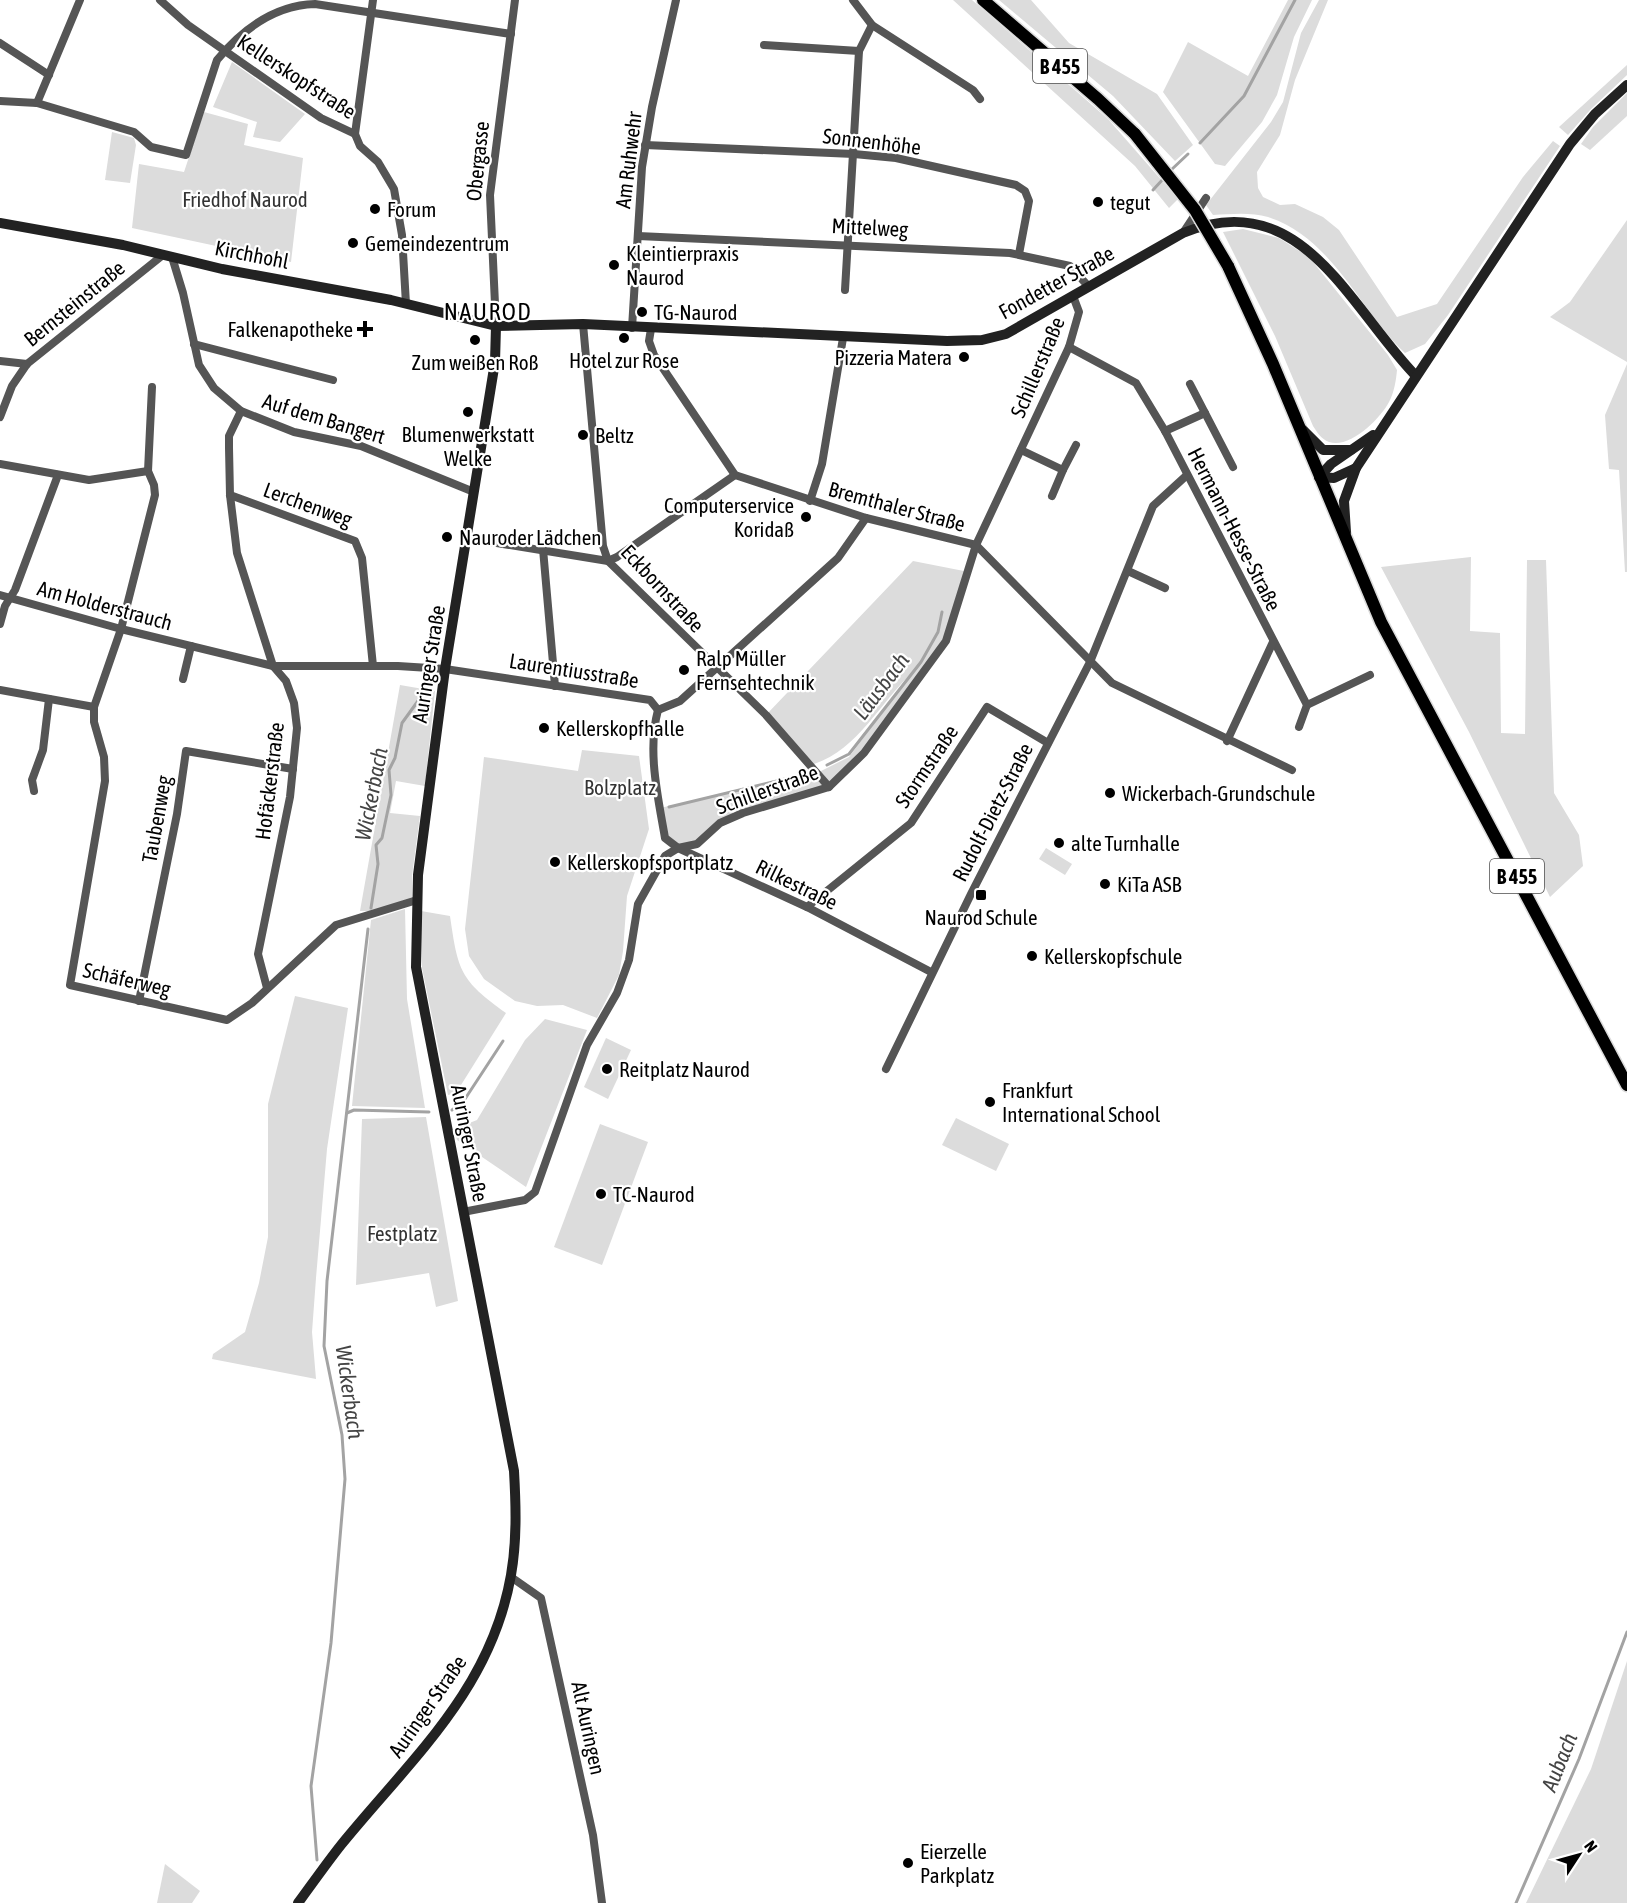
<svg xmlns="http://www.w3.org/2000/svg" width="1627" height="1903" viewBox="0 0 1627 1903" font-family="'Asap Condensed',sans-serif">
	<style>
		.green { fill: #dcdcdc }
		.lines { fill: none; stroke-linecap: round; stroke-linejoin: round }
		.stream { stroke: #a3a3a3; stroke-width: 3 }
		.primary-casing { stroke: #dbdbdb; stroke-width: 15 }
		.street { stroke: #555; stroke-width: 8 }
		.secondary { stroke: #222; stroke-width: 10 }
		.primary { stroke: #000; stroke-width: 12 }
		.primary-bridge-casing { stroke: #dbdbdb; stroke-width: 15; stroke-linecap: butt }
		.primary-bridge { stroke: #000; stroke-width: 12 }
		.poi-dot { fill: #000; stroke: #fff; stroke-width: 2 }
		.labels { text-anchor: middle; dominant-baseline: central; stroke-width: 4.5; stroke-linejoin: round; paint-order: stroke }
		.shield { fill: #fff; stroke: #4c4c4c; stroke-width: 1.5 }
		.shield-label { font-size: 20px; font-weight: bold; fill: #000 }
		.street-label { font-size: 21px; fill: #000; stroke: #fff }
		.park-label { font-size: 21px; fill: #333; stroke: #fff }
		.poi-label { font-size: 21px; fill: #000; stroke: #fff; text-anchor: start }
		.water-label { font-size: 22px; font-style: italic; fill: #444; stroke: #fff }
		.quarter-label { font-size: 24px; letter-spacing: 1.5px; fill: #000; stroke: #fff }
	</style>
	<rect width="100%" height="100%" fill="#fff"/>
	<g class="green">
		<path d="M953,0H972L1108,119L1178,199L1169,208L1135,166Z"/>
		<path d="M999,0H1031L1069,43L1157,94L1193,145L1175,161L1113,96Z"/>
		<path d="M1288,0H1312L1294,37L1277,95L1262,122L1225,166L1215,164L1163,92L1188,42L1248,76Z"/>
		<path d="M1319,0H1328L1295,80L1280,135L1257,172L1258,188L1263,197L1280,205L1295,204L1323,217L1339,230L1397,317L1437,304L1523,177L1553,141L1560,146L1448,315L1425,344L1405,353C1360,311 1332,237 1268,217C1251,212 1231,214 1213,215L1206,205L1271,122L1283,102L1301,33Z"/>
		<path d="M232,62L305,114L280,142L253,137L257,122L213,107Z"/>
		<path d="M1627,65V75L1591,109L1568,135L1559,127Z"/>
		<path d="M1627,93V116L1590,150L1581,144L1593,127Z"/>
		<path d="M204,112L248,124L244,145L303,158L291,262L132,228L139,164L184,172Z"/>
		<path d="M112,132L134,138L136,145L130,183L105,180Z"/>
		<path d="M1627,220V362L1550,317L1570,302Z"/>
		<path d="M1243,229L1279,238L1309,257L1388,355L1397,370C1396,381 1394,393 1389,402C1380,419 1350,449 1329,442C1321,439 1317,432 1313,426L1275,336L1223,232Z"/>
		<path d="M1627,364V572H1625L1619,470L1609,469L1605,415Z"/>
		<path d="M1471,557L1470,631L1500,633L1501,733L1525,734L1527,560H1546L1554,793L1579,835L1583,866L1550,897L1469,732L1381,567Z"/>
		<path d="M913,561L969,572L946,641L864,753L829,787L720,823L697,844L678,848L665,838L660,808L819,772L849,757L913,672C879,703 858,751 811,765L766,715Z"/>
		<path d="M400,685L435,691L425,786L396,781L390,813L420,816L412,876V899L372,911H360Z"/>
		<path d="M582,750L639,756L649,829L627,896L623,951L619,975L597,1018L563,1005L537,1006L515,1001L484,979L469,956L465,929L484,757L578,771Z"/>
		<path d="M1046,848L1072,864L1065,875L1039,859Z"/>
		<path d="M405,909L407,999L425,1108L352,1106L371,920Z"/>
		<path d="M421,911L450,916C458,971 460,980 506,1013L456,1093L448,1095L422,968Z"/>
		<path d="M295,996L348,1008L327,1149L316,1278L312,1332L316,1379L212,1359L213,1354L245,1332L259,1283L268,1237V1104Z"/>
		<path d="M545,1019L587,1030L526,1187L457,1140L454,1129L477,1120L525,1040Z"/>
		<path d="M606,1038L631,1050L608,1099L584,1087Z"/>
		<path d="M426,1117L458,1301L436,1307L429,1273L356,1285L362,1119Z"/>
		<path d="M956,1118L1009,1144L996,1171L942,1145Z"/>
		<path d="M600,1124L648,1142L602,1265L554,1247Z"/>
		<path d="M1627,1661V1903H1526L1591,1769Z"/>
		<path d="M165,1864L200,1891L192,1903H157Z"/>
	</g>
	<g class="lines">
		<g class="stream">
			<path d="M1200,143L1244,96L1295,0"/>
			<path d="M1170,171L1188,154"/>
			<path d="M1153,190L1164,178"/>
			<path d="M827,765L849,754L921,662L938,632L942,612"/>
			<path d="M669,807L814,772"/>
			<path d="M371,908L378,864L376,845L382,838L391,795L389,770L395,758L402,723L423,694"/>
			<path d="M452,1110L463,1102L503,1041"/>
			<path d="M347,1113L354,1110L429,1112"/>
			<path d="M317,1860L311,1786L331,1643L345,1479L342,1435L324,1346L327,1281L368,929"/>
			<path d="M1516,1903L1579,1759L1627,1632"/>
		</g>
		<g class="primary-casing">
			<g id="primary">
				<path d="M983,0L1098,99L1135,134"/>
				<path d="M1228,266L1273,364L1381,622L1627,1085"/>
			</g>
		</g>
		<g class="street">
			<path d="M160,0L188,25L321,118L355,134L360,146L378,162L394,189L402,235L406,304"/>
			<path d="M853,0L872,25L973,90L980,99"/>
			<path d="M0,43L49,75"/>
			<path d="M764,45L859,51"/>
			<path d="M0,101L37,103L80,0"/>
			<path d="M37,103L134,132L151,147L186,155L217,60C242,30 275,5 315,4L511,34"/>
			<path d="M355,134L373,0"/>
			<path d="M645,145L854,154L896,158L1016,185L1025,191L1029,201L1019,254"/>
			<path d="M1183,233L1206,198"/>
			<path d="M638,236L1010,253L1070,266L1089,287"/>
			<path d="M172,257L183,293L199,365L214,388L241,411L294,432L361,446L474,492"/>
			<path d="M845,290L859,51L872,25"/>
			<path d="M583,324L603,546L608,561L766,715L829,787"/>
			<path d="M496,326L490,195L515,0"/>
			<path d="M632,328L642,167L652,107L676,0"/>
			<path d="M651,329L649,341L654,355L735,475L866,518L976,545L1112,683L1292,770"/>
			<path d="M194,344L333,380"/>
			<path d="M1069,347L1136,383L1165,431L1307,705L1299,727"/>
			<path d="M0,361L27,364"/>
			<path d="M1190,384L1233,467"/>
			<path d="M152,387L148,471L154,485L155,495L121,629L94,707V722L104,757L105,781L70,985L227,1020L252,1003L336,925L417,900"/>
			<path d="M241,411L229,436V448L230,495L237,553L273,666L286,681L294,703L297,728L290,797L258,954L267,988"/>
			<path d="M0,417L12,386L27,364L163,255"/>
			<path d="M1165,431L1205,413"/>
			<path d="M1021,450L1063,470L1052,496"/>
			<path d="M0,464L89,480L148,471"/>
			<path d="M1063,470L1076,445"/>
			<path d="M230,495L355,541L362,558L373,666"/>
			<path d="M810,501L822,464L843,338"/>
			<path d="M466,538L608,561L617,557L735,475"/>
			<path d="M543,549L555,686"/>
			<path d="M1128,571L1165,588"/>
			<path d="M0,595L121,629L273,666H398L445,669L650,700L658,710"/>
			<path d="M0,624L5,606L15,590L58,475"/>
			<path d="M183,679L191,646"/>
			<path d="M0,690L94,707"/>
			<path d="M1307,705L1370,675"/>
			<path d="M658,710C647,751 658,797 665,838L678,848L807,907L931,972"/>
			<path d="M658,710L680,701L838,558L866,518"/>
			<path d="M1227,741L1273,642"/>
			<path d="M34,791L32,780L43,750L49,699"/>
			<path d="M807,907L911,823L987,707L1048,743"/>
			<path d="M139,1001L177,814L186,751L293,769"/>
			<path d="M886,1069L971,894L1090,662L1153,506L1187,475"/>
			<path d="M463,1212L525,1200L535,1192L587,1045L617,993L629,960L638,904L665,856L678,848L697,844L720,823L743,813L829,787L864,753L946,641L976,545L1069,347L1079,312L1073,296"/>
			<path d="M511,1577L541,1598L593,1835L602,1903"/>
		</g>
		<g class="secondary">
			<path d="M0,223L123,245L222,269L391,300L496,326L583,324L947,341L982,340L1006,334L1183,233C1301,184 1349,307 1416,376"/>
			<path d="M1303,430L1323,450H1351"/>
			<path d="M1319,477L1331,464L1373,435"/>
			<path d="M1319,477L1334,478L1356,468"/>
			<path d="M1346,532L1344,501L1356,468L1570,144L1595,114L1627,85"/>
			<path d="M298,1903C312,1884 326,1864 341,1845C411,1759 491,1690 511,1575C517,1541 516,1506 514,1471L416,967L418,875L445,669L495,362L496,326"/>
		</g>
		<use href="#primary" class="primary"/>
		<g class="primary-bridge-casing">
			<path id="primary-bridge" d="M1135,134L1195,210L1228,266"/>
		</g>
		<use href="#primary-bridge" class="primary-bridge"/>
	</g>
	<g class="poi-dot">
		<circle cx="1098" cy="202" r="6"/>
		<circle cx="375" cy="209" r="6"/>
		<circle cx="353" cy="243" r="6"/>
		<circle cx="614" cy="265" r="6"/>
		<circle cx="642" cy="312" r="6"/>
		<path d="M362 320h6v6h6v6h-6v6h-6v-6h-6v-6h6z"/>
		<circle cx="624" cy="338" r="6"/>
		<circle cx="475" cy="340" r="6"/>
		<circle cx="964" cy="357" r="6"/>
		<circle cx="468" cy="412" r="6"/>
		<circle cx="583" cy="435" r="6"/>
		<circle cx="806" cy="517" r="6"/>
		<circle cx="447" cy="537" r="6"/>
		<circle cx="684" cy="670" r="6"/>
		<circle cx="544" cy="728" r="6"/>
		<circle cx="1110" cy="793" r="6"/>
		<circle cx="1059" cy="843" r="6"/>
		<circle cx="555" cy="862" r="6"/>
		<circle cx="1105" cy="884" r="6"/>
		<rect x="975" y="889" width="12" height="12" rx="3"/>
		<circle cx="1032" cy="956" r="6"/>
		<circle cx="607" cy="1069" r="6"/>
		<circle cx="990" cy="1102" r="6"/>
		<circle cx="601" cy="1194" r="6"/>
		<circle cx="908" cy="1863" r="6"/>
	</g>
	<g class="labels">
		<g class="shield">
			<rect x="1033" y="49" width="54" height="34" rx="4.5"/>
			<rect x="1490" y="859" width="54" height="34" rx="4.5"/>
		</g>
		<g class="shield-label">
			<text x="1060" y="66">B 455</text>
			<text x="1517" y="876">B 455</text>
		</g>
		<g class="street-label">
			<text transform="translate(297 76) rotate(33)">Kellerskopfstraße</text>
			<text transform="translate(872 141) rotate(7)">Sonnenhöhe</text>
			<text transform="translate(628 160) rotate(-83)">Am Ruhwehr</text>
			<text transform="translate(477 161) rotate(-84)">Obergasse</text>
			<text transform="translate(870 227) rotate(3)">Mittelweg</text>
			<text transform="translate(252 254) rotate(11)">Kirchhohl</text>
			<text transform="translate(1056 282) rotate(-29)">Fondetter Straße</text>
			<text transform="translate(74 303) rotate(-39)">Bernsteinstraße</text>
			<text transform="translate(1037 367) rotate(-67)">Schillerstraße</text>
			<text transform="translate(324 418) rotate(17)">Auf dem Bangert</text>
			<text transform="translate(308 504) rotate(20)">Lerchenweg</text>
			<text transform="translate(897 506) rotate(15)">Bremthaler Straße</text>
			<text transform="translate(1235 529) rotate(63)">Hermann-Hesse-Straße</text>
			<text transform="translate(663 588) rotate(47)">Eckbornstraße</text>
			<text transform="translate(105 605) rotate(15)">Am Holderstrauch</text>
			<text transform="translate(428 664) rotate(-81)">Auringer Straße</text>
			<text transform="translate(574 670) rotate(9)">Laurentiusstraße</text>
			<text transform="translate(926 766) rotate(-56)">Stormstraße</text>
			<text transform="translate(269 781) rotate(-83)">Hofäckerstraße</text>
			<text transform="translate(767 789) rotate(-20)">Schillerstraße</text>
			<text transform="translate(992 812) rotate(-63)">Rudolf-Dietz-Straße</text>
			<text transform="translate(156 819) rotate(-80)">Taubenweg</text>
			<text transform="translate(797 884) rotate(26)">Rilkestraße</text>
			<text transform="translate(127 979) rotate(13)">Schäferweg</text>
			<text transform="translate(470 1143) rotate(79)">Auringer Straße</text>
			<text transform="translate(427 1706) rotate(-55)">Auringer Straße</text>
			<text transform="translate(589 1728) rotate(78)">Alt Auringen</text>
		</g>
		<g class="park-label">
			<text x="245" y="199">Friedhof Naurod</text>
			<text x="620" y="787">Bolzplatz</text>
			<text x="402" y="1233">Festplatz</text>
		</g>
		<g class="poi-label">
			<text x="1110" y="202">tegut</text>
			<text x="387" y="209">Forum</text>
			<text x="365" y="243">Gemeindezentrum</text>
			<text x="626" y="253">Kleintierpraxis<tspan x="626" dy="24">Naurod</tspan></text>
			<text x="654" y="312">TG-Naurod</text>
			<text x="353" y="329" text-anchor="end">Falkenapotheke</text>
			<text x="952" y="357" text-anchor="end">Pizzeria Matera</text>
			<text x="624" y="360" text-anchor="middle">Hotel zur Rose</text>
			<text x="475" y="362" text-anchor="middle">Zum weißen Roß</text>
			<text x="468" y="434" text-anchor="middle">Blumenwerkstatt<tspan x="468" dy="24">Welke</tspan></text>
			<text x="595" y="435">Beltz</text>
			<text x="794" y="505" text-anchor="end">Computerservice<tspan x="794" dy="24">Koridaß</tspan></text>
			<text x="459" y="537">Nauroder Lädchen</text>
			<text x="696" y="658">Ralp Müller<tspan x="696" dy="24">Fernsehtechnik</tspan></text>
			<text x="556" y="728">Kellerskopfhalle</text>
			<text x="1122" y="793">Wickerbach-Grundschule</text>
			<text x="1071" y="843">alte Turnhalle</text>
			<text x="567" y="862">Kellerskopfsportplatz</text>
			<text x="1117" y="884">KiTa ASB</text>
			<text x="981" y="917" text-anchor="middle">Naurod Schule</text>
			<text x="1044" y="956">Kellerskopfschule</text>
			<text x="619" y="1069">Reitplatz Naurod</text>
			<text x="1002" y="1090">Frankfurt<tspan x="1002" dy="24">International School</tspan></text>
			<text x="613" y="1194">TC-Naurod</text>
			<text x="920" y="1851">Eierzelle<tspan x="920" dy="24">Parkplatz</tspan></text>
		</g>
		<g class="water-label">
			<text transform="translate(881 686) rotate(-53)">Läusbach</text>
			<text transform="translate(371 794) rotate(-79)">Wickerbach</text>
			<text transform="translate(350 1392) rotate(82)">Wickerbach</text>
			<text transform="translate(1559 1762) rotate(-68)">Aubach</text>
		</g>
		<g class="quarter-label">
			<text x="488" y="311">NAUROD</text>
		</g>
	</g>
	<g transform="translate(1579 1855) rotate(54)" stroke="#ffffff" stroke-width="4.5" paint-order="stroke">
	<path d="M0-4.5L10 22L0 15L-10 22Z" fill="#000000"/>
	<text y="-9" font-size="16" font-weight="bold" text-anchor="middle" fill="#000000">N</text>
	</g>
</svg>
